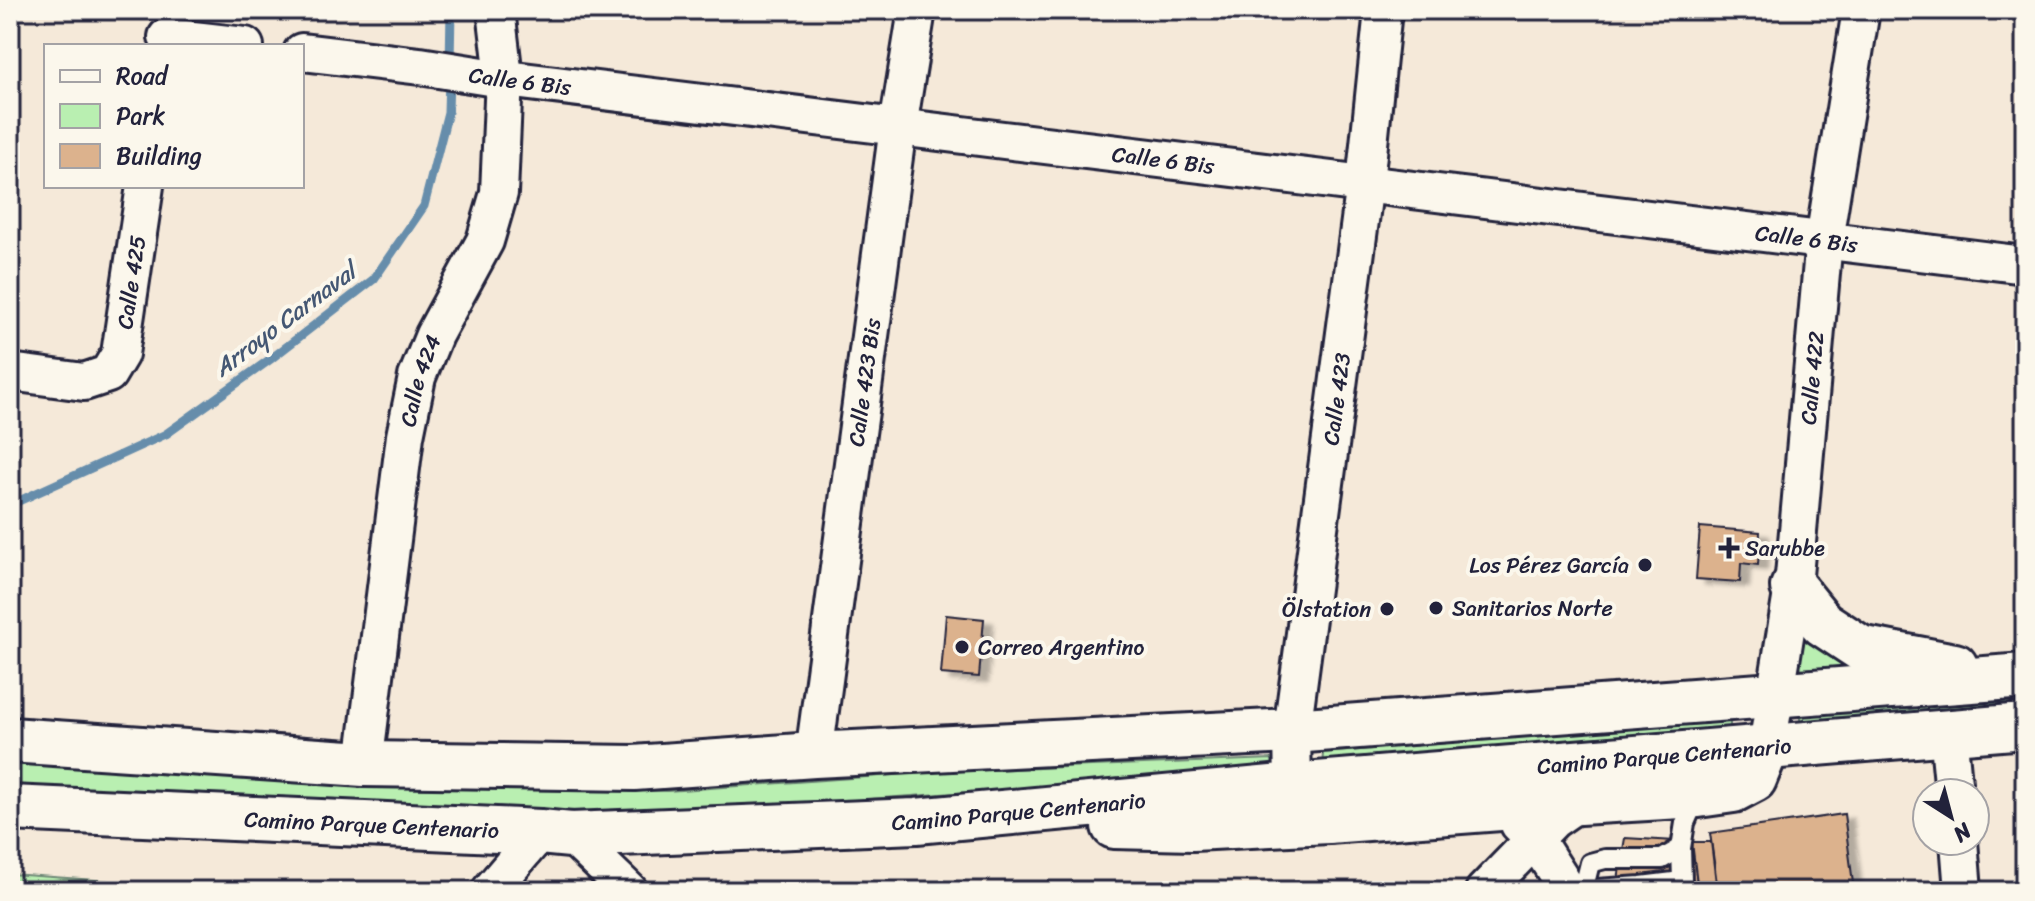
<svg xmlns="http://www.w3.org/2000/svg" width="2035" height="901" viewBox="0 0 2035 901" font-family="Sriracha,sans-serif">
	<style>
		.green { fill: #b9efb1; stroke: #6e8876; stroke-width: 2 }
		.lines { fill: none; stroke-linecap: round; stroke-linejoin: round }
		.stream { stroke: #668dab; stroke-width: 9 }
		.building { fill: #dcb28d; stroke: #22223b; stroke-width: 2; filter: url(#shadow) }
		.lane-casing { stroke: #22223b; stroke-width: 24 }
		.street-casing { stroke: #22223b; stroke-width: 42 }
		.primary-casing { stroke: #22223b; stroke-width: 50 }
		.lane { stroke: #fbf7ec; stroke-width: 18 }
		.street { stroke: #fbf7ec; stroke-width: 36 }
		.primary { stroke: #fbf7ec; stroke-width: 44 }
		.poi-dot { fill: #22223b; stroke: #fbf7ec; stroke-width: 3 }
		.labels { text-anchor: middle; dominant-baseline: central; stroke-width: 8; stroke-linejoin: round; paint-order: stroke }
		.street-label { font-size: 22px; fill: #22223b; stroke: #fbf7ec }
		.poi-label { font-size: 22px; fill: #22223b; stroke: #fbf7ec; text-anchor: start }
		.water-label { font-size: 24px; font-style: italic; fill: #445773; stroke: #fbf7ec }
	</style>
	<defs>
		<filter id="shadow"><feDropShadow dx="9" dy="5" stdDeviation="2" flood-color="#0004"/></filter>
	</defs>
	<rect width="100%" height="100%" fill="#f5e9d9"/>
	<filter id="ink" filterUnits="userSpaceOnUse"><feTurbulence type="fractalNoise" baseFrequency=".0125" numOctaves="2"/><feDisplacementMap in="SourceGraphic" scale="16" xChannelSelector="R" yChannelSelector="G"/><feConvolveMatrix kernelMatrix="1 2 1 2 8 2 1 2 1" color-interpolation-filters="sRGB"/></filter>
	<g filter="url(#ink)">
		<g class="green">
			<path d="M1802,625L1849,656V669L1800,678Z"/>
			<path d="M2025,693V707L1800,726V712Z"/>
			<path d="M1730,720V731L1322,768L1323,753Z"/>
			<path d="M1273,759V771L595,818L525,816L10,785V764L419,787L667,791L936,772Z"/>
			<path d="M10,874L109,881L112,891H10Z"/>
		</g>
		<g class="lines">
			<g class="stream">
				<path d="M450,63L451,10"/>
				<path d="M10,505L166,434L272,358L374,279L424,206L448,112L449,77"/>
			</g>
		</g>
		<g class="building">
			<path d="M1700,527L1760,532L1758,565L1741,563L1740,582L1696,579Z"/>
			<path d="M946,615L984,619L979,677L941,674Z"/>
			<path d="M1844,814L1854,891H1718L1710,833Z"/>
			<path d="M1625,838L1692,842L1698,891H1616Z"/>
			<path d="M1692,842H1711L1717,891H1698Z"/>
		</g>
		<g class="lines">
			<g class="lane-casing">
				<g id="lane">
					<path d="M1563,883L1582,890L1641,886L1682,881L1681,848L1685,823L1696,798"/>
					<path d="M1583,891L1590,863L1605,859H1662L1681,848"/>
				</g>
			</g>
			<g class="street-casing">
				<g id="street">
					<path d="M167,37L245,46"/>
					<path id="s1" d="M302,52L420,66L489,77L898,127L2025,265"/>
					<path id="s2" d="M10,372L84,382L108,374L120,354L145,186"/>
					<path d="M1948,732L1954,793"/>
					<path id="s3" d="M1767,747L1793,587L1824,240L1861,10"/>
					<path id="s4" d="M814,755L898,127L917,10"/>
					<path id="s5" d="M364,764L405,436L417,377L434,335L485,241L499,193L504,77L496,10"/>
					<path id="s6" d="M1293,786L1292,731L1365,183L1383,10"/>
					<path d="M1519,824L1535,839L1563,883V891"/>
					<path d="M571,835L629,891"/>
					<path d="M1959,841L1963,891"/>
					<path d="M490,891L540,832"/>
					<path d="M1484,891L1553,820L1579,802"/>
				</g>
			</g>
			<g class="primary-casing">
				<g id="primary">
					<path d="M1793,587L1822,623L1860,648L1955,666"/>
					<path d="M10,740L364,764L634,768L814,755L1292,731L2025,676"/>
					<path d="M1293,786L1328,821L1579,802L1698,795L1733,790L1754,779L1767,747"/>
					<path id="s7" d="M10,808L540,832L571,835L916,821L1293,786L2025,726"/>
					<path d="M1114,826L1193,828L1328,821"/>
				</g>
			</g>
			<use href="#lane" class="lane"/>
			<use href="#street" class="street"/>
			<use href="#primary" class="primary"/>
		</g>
	</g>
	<g class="poi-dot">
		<path d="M1725 536h8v8h8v8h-8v8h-8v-8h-8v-8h8z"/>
		<circle cx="1645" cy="565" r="8"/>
		<circle cx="1436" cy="608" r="8"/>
		<circle cx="1387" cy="609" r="8"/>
		<circle cx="962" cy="647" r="8"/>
	</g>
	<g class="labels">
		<g class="street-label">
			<text stroke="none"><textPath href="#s1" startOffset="220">Calle 6 Bis</textPath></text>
			<text stroke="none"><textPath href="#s1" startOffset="868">Calle 6 Bis</textPath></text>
			<text stroke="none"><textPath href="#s1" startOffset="1516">Calle 6 Bis</textPath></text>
			<text stroke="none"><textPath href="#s2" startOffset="196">Calle 425</textPath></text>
			<text stroke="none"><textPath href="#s3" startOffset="372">Calle 422</textPath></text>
			<text stroke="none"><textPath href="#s5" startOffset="388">Calle 424</textPath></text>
			<text stroke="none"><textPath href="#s4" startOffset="376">Calle 423 Bis</textPath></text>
			<text stroke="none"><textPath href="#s6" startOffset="390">Calle 423</textPath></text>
			<text stroke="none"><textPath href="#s7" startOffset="1658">Camino Parque Centenario</textPath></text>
			<text stroke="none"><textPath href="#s7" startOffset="1010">Camino Parque Centenario</textPath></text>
			<text stroke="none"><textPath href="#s7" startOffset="362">Camino Parque Centenario</textPath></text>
		</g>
		<g class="poi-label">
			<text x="1745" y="548">Sarubbe</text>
			<text x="1629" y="565" text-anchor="end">Los Pérez García</text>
			<text x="1452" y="608">Sanitarios Norte</text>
			<text x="1371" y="609" text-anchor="end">Ölstation</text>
			<text x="978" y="647">Correo Argentino</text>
		</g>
		<g class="water-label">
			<text transform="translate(285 320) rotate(-37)">Arroyo Carnaval</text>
		</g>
	</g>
	<rect width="2035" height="901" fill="none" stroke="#fbf7ec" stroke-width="40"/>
	<rect x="20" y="20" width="1995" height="861" fill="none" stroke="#22223b" stroke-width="3" filter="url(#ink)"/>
	<rect x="44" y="44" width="260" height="144" fill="#fbf7ec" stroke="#a4a2a5" stroke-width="2"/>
	<rect x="60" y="70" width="40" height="12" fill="#fbf7ec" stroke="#a4a2a5" stroke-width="2"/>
	<text x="116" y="84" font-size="24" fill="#22223b">Road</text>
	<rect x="60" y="104" width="40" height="24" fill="#b9efb1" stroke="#a4a2a5" stroke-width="2"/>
	<text x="116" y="124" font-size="24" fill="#22223b">Park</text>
	<rect x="60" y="144" width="40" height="24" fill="#dcb28d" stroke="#a4a2a5" stroke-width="2"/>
	<text x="116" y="164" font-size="24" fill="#22223b">Building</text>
	<g transform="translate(1951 817) rotate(144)"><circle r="38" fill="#fbf7ec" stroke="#a4a2a5" stroke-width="2"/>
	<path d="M0-6L14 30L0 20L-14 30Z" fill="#22223b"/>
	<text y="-12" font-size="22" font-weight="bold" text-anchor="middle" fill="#22223b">N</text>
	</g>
</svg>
